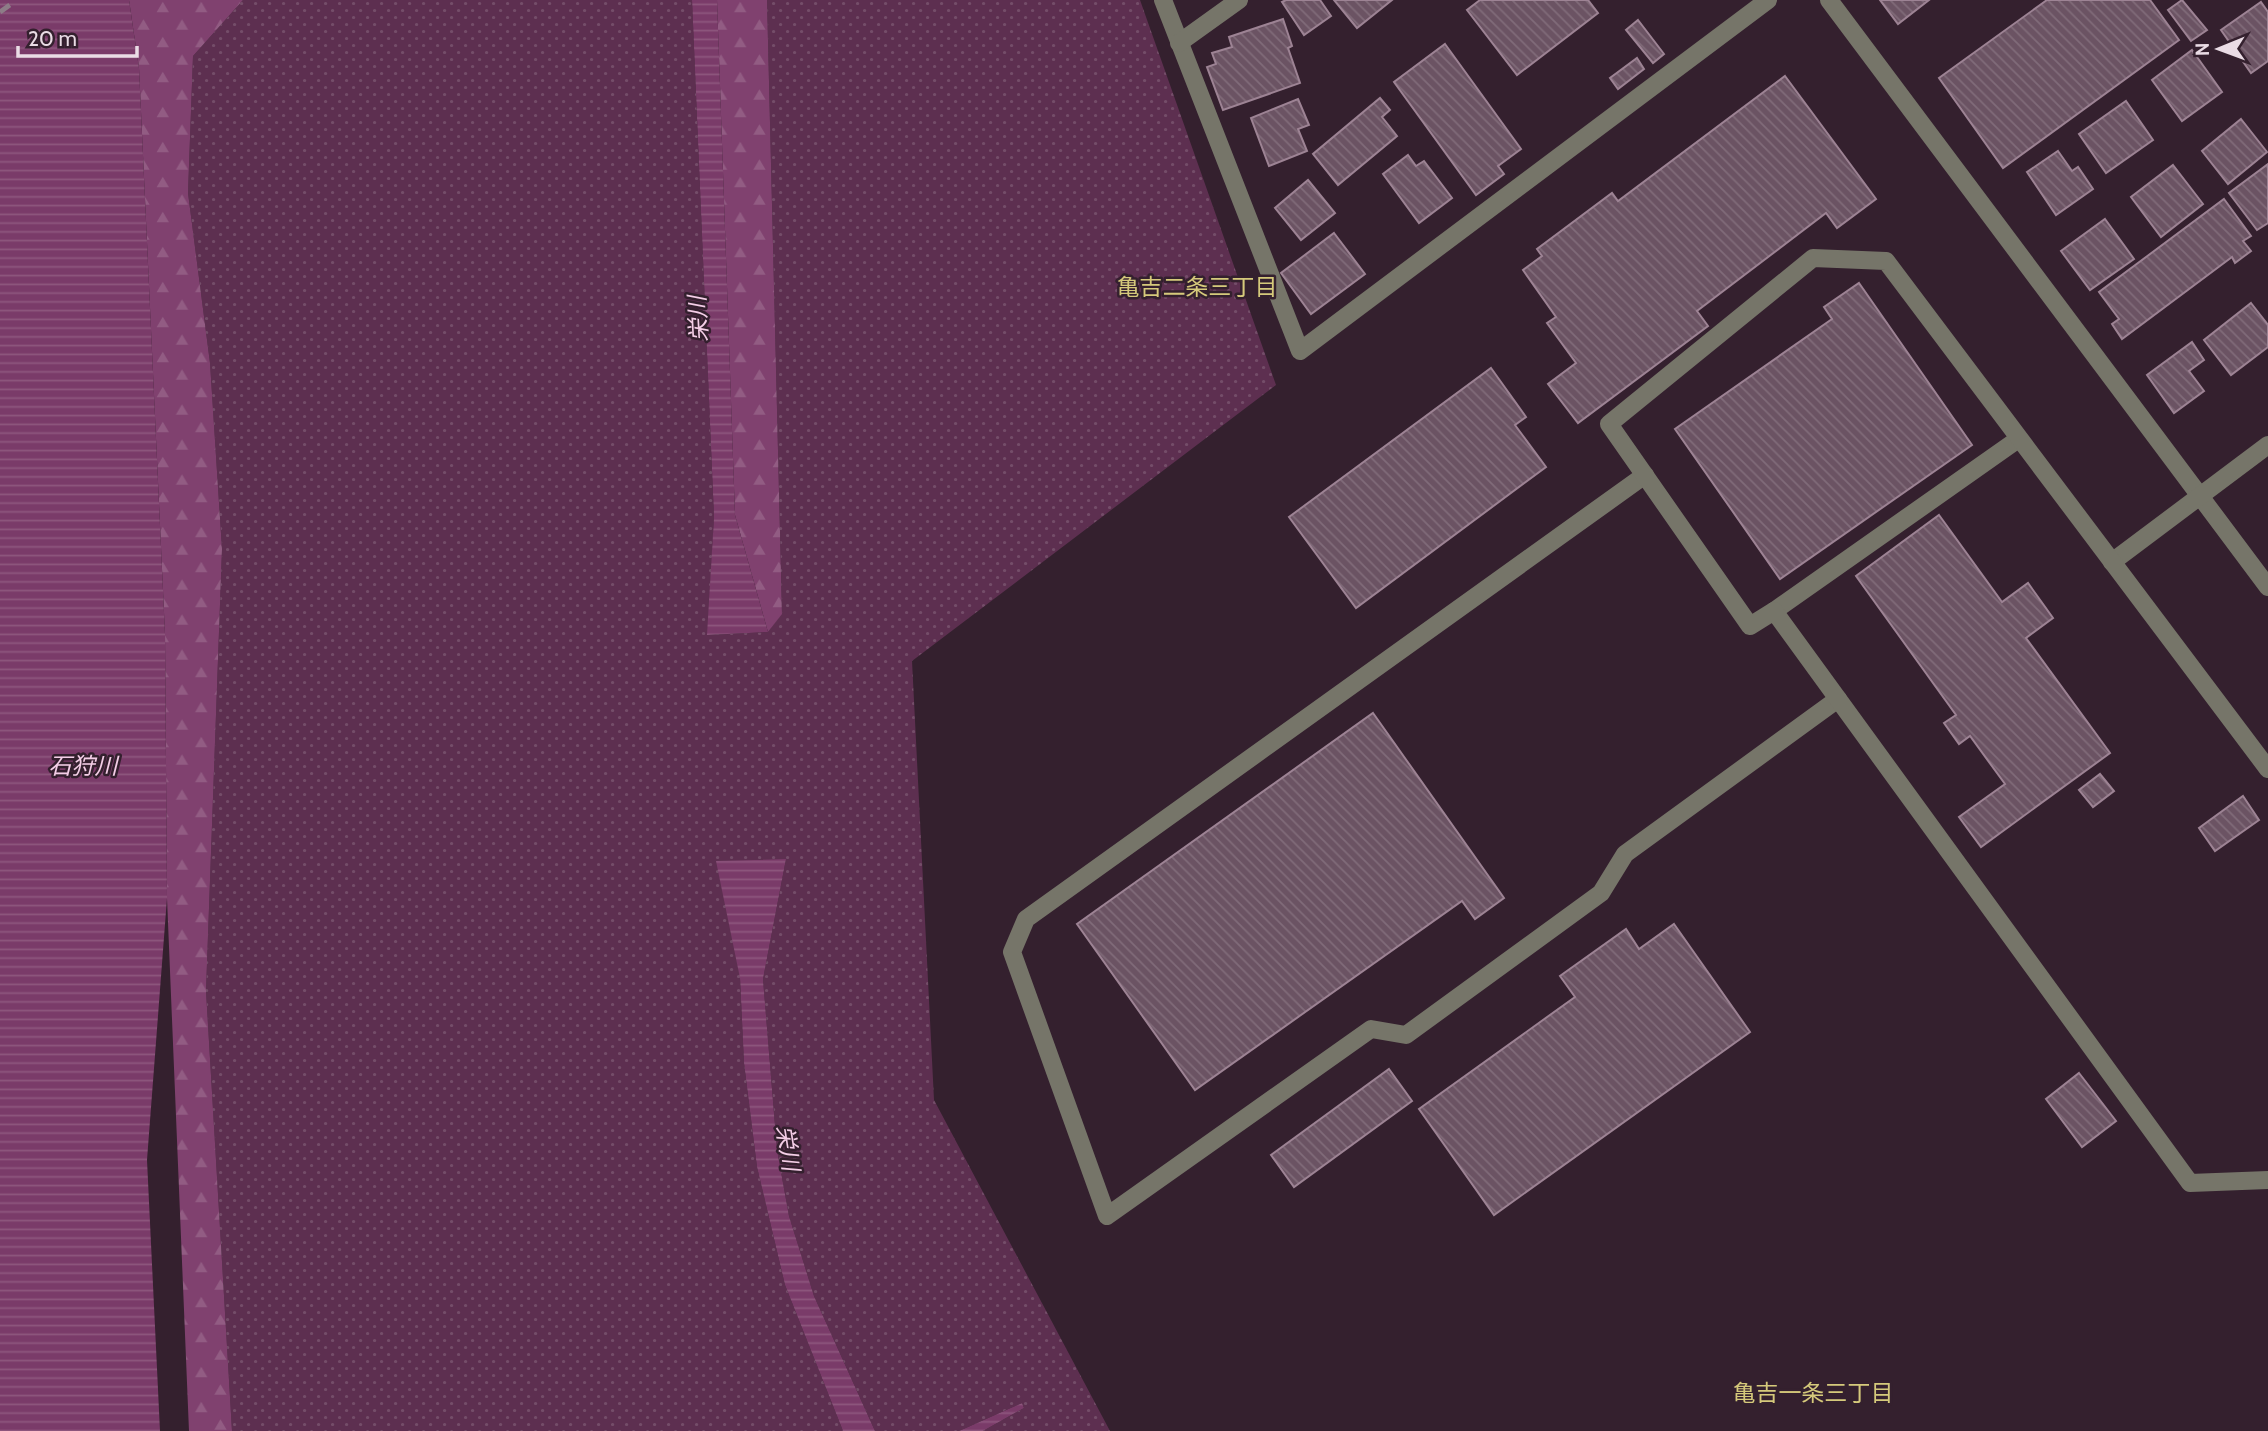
<svg xmlns="http://www.w3.org/2000/svg" width="2268" height="1431" viewBox="0 0 2268 1431" font-family="Cabin,'Noto Sans JP',sans-serif">
	<style>
		.grass { fill: url(#grass-dots) }
		.forest { fill: url(#forest-firs) }
		.water { fill: url(#water-rules) }
		.building { fill: url(#building-back-hatch); stroke: #9d8394; stroke-width: 2 }
		.lines { fill: none; stroke-linecap: round; stroke-linejoin: round }
		.minor { stroke: #767569; stroke-width: 18 }
		.rail { stroke: #8d7c87; stroke-width: 5; stroke-dasharray: 12 12; stroke-linecap: butt }
		.labels { text-anchor: middle; dominant-baseline: central; stroke-width: 5; stroke-linejoin: round; paint-order: stroke }
		.neighbourhood-label { font-size: 23px; fill: #d5c97b; stroke: #34202e }
		.water-label { font-size: 23px; font-style: italic; fill: #f4cee7; stroke: #34202e }
	</style>
	<defs>
		<pattern id="grass-dots" width="8" height="8" patternUnits="userSpaceOnUse" patternTransform="scale(1.75)"><rect width="8" height="8" fill="#5d2f50"/><path d="M2 2h.1M6 6h.1" fill="none" stroke="#744d69" stroke-width="1.8" stroke-linecap="round"/></pattern>
		<pattern id="forest-firs" width="22" height="20" patternUnits="userSpaceOnUse" patternTransform="scale(1.75)"><rect width="22" height="20" fill="#80416f"/><path d="M5 1l3.5 6h-7zM16 11l3.5 6h-7z" fill="#925c83"/></pattern>
		<pattern id="water-rules" width="6" height="5" patternUnits="userSpaceOnUse" patternTransform="scale(1.75)"><rect width="6" height="5" fill="#7a3b69"/><path d="M0 2.5h6" fill="none" stroke="#8d577e"/></pattern>
		<pattern id="building-back-hatch" width="6" height="6" patternUnits="userSpaceOnUse" patternTransform="scale(1.75)"><rect width="6" height="6" fill="#6b5363"/><path d="M-1 5l2 2M0 0l6 6M5-1l2 2" fill="none" stroke="#806b79"/></pattern>
	</defs>
	<rect width="100%" height="100%" fill="#34202e"/>
	<path class="grass" d="M243,0H692L714,517L708,635L768,632L782,613L767,0H1140L1276,385L912,661L934,1100L1110,1431H983L1024,1408L1022,1403L959,1431H875L814,1296L789,1216L777,1150L763,979L786,859L740,978L744,1063L757,1167L785,1285L843,1431H232L206,991L222,549L210,363L188,193L193,56Z"/>
	<g class="forest">
		<path d="M129,0H243L193,56L188,193L210,363L222,549L206,991L232,1431H189L167,898L165,634L139,68Z"/>
		<path d="M717,0H767L782,614L768,632L735,515Z"/>
	</g>
	<g class="water">
		<path d="M0,0H129L139,68L165,634L167,898L147,1160L160,1431H0Z"/>
		<path d="M692,0H717L735,515L768,632L707,635L714,517Z"/>
		<path d="M786,859L763,979L777,1150L789,1216L814,1296L875,1431H843L785,1285L757,1167L744,1063L740,978L716,861Z"/>
		<path d="M1022,1403L1024,1408L983,1431H959Z"/>
	</g>
	<g class="building">
		<path d="M1286,0H1320L1331,16L1304,35L1282,2Z"/>
		<path d="M1334,0H1392L1357,28Z"/>
		<path d="M1480,0H1588L1598,13L1517,75L1467,10Z"/>
		<path d="M1880,0H1929L1898,24Z"/>
		<path d="M2047,0H2150L2179,40L2003,168L1939,78Z"/>
		<path d="M2182,0L2207,30L2191,41L2168,10Z"/>
		<path d="M2261,2L2268,12V61L2251,73L2221,30Z"/>
		<path d="M1283,19L1292,46L1288,48L1300,83L1223,110L1207,67L1216,64L1212,53L1232,47L1229,37Z"/>
		<path d="M1638,20L1664,54L1653,63L1626,30Z"/>
		<path d="M1445,44L1521,149L1498,166L1504,174L1476,195L1394,82Z"/>
		<path d="M2192,50L2222,92L2182,121L2152,80Z"/>
		<path d="M1637,58L1644,69L1618,89L1610,78Z"/>
		<path d="M1785,76L1876,199L1837,228L1826,213L1697,311L1708,326L1578,423L1548,384L1576,363L1547,323L1556,317L1523,270L1542,256L1537,249L1612,193L1618,201Z"/>
		<path d="M1380,98L1390,110L1382,117L1397,136L1338,185L1313,154Z"/>
		<path d="M1298,99L1309,125L1298,129L1307,151L1269,166L1251,118Z"/>
		<path d="M2126,101L2153,140L2106,173L2079,134Z"/>
		<path d="M2241,119L2267,152L2228,184L2202,151Z"/>
		<path d="M2058,151L2072,171L2078,167L2093,189L2056,215L2027,172Z"/>
		<path d="M1408,155L1416,166L1424,161L1452,198L1419,223L1383,174Z"/>
		<path d="M2268,164V223L2257,230L2229,193Z"/>
		<path d="M2173,165L2203,204L2161,237L2131,197Z"/>
		<path d="M1308,180L1335,213L1301,240L1275,208Z"/>
		<path d="M2224,199L2251,236L2243,241L2251,251L2235,263L2232,257L2122,339L2112,324L2119,319L2099,292Z"/>
		<path d="M2105,219L2134,259L2090,290L2061,251Z"/>
		<path d="M1334,233L1365,274L1311,314L1281,273Z"/>
		<path d="M1859,283L1972,445L1780,579L1675,429L1832,319L1824,307Z"/>
		<path d="M2251,303L2268,325V347L2231,375L2204,340Z"/>
		<path d="M2192,342L2204,360L2189,371L2204,391L2174,413L2147,375Z"/>
		<path d="M1491,368L1526,417L1515,425L1546,467L1356,608L1289,517Z"/>
		<path d="M1939,515L2002,602L2028,583L2053,618L2026,638L2110,753L1981,847L1959,817L2005,784L1970,736L1959,744L1944,723L1956,715L1856,576Z"/>
		<path d="M1373,713L1504,898L1475,919L1462,901L1195,1090L1077,924Z"/>
		<path d="M2100,774L2114,791L2093,807L2079,790Z"/>
		<path d="M2243,796L2259,820L2215,851L2199,828Z"/>
		<path d="M1674,924L1750,1032L1494,1215L1419,1109L1575,997L1560,976L1626,929L1639,949Z"/>
		<path d="M1389,1069L1412,1101L1294,1187L1271,1155Z"/>
		<path d="M2079,1073L2116,1121L2082,1147L2046,1099Z"/>
	</g>
	<g class="lines">
		<g class="minor">
			<path d="M1163,0L1300,351L1768,0"/>
			<path d="M1829,0L2268,587"/>
			<path d="M1179,43L1239,0"/>
			<path d="M1645,475L1026,919L1012,952L1107,1216L1371,1029L1406,1035L1601,893L1625,854L1838,699"/>
			<path d="M2112,562L2268,445"/>
			<path d="M1774,611L2017,440"/>
			<path d="M2268,769L1886,261L1813,258L1609,424L1750,626L1774,611L2190,1183L2268,1180"/>
		</g>
		<path class="rail" d="M0,12L17,0"/>
	</g>
	<g class="labels">
		<g class="neighbourhood-label">
			<text x="1197" y="287">亀吉二条三丁目</text>
			<text x="1813" y="1393">亀吉一条三丁目</text>
		</g>
		<g class="water-label">
			<text transform="translate(698 319) rotate(-93)">栄川</text>
			<text x="83" y="766">石狩川</text>
			<text transform="translate(788 1148) rotate(81)">栄川</text>
		</g>
	</g>
	<g transform="translate(2219 49) rotate(269)" stroke="#34202e" stroke-width="5" paint-order="stroke">
	<path d="M0-5L12 26L0 18L-12 26Z" fill="#eadce5"/>
	<text y="-10" font-size="19" font-weight="bold" text-anchor="middle" fill="#eadce5">N</text>
	</g>
	<path d="M18 46v10h119v-10" fill="none" stroke="#eadce5" stroke-width="3.5"/>
	<text x="28" y="46" font-size="21" fill="#eadce5" stroke="#34202e" stroke-width="5" paint-order="stroke">20 m</text>
</svg>
